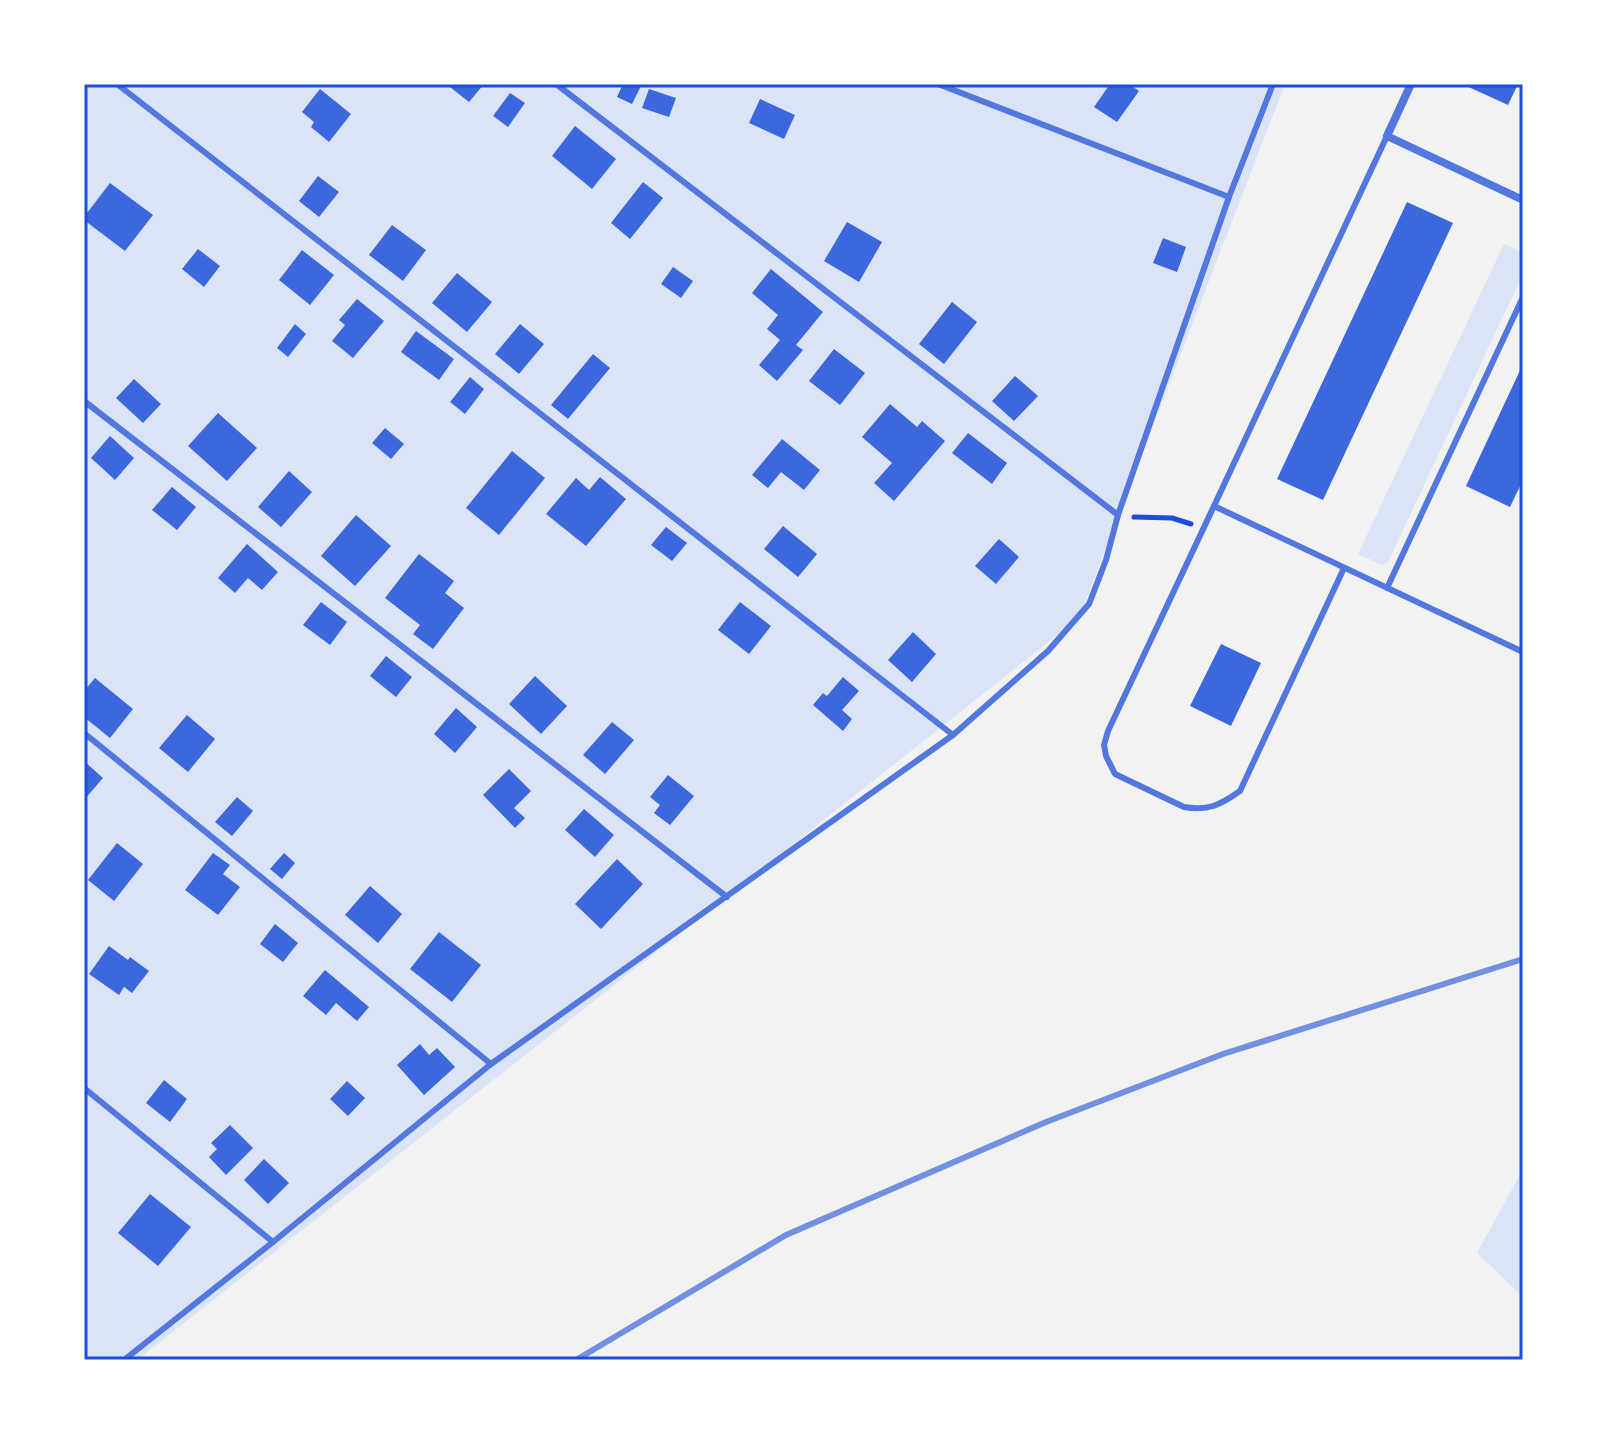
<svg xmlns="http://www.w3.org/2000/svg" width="1607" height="1444" viewBox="0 0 1607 1444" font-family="'Nunito Sans',sans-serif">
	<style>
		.green { fill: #dbe4f7 }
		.building { fill: #3d67dc }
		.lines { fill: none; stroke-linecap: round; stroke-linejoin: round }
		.path { stroke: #1d4ed8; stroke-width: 5 }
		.service { stroke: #5277de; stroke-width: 6 }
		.minor { stroke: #5277de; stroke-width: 8 }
		.rail { stroke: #7290e2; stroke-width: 6 }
		.neatline { fill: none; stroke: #1d4ed8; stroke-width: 3 }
	</style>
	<rect width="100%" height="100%" fill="#f2f2f2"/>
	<g class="green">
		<path d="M84,84H1285L1079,618L734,891L137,1360H84Z"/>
		<path d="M1504,244L1523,253V274L1388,562L1382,565L1358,554Z"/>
		<path d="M1523,1169V1297L1477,1253Z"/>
	</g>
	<g class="building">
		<path d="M446,84H484L469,102Z"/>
		<path d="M623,84H642L632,104L617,97Z"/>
		<path d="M1110,84H1129L1139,91L1117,122L1094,107Z"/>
		<path d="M1462,84H1518L1508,105Z"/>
		<path d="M320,89L351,114L329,142L311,127L314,122L302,112Z"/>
		<path d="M649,89L676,98L669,117L642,108Z"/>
		<path d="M510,93L525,103L508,127L493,116Z"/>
		<path d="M760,99L795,115L784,139L749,123Z"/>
		<path d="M575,126L616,159L592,189L552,156Z"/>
		<path d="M318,176L339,192L319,217L299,201Z"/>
		<path d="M643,182L663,198L630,239L611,223Z"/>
		<path d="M110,183L153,215L125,251L84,220V217Z"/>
		<path d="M1407,202L1453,223L1323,500L1277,479Z"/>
		<path d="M847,222L882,242L859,282L824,261Z"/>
		<path d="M392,225L426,250L403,281L369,255Z"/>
		<path d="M1163,238L1186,247L1177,272L1153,263Z"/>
		<path d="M198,249L220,266L204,287L182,269Z"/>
		<path d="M302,250L334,275L310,305L279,280Z"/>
		<path d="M673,267L693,281L681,298L661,284Z"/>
		<path d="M771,269L823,312L796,345L803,350L777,381L759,365L780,340L767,329L778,315L752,293Z"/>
		<path d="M457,273L492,302L467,332L432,303Z"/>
		<path d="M357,299L384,321L353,358L332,341L345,325L339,320Z"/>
		<path d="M952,302L977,322L944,364L919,344Z"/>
		<path d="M295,324L306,334L288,357L277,348Z"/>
		<path d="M520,324L544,344L519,374L495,354Z"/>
		<path d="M416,331L454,359L439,380L401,352Z"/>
		<path d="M834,349L865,373L840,405L809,381Z"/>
		<path d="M593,354L610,368L568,419L551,405Z"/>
		<path d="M1523,364V480L1510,507L1466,486Z"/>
		<path d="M1015,376L1038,396L1014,421L992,401Z"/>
		<path d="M470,377L484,389L465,414L450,402Z"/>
		<path d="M134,379L161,404L143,423L116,398Z"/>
		<path d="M890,404L917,427L922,421L945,441L894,501L874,483L892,463L862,437Z"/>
		<path d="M218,413L257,448L227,481L188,446Z"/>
		<path d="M385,428L404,444L391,459L372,443Z"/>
		<path d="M968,433L1007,463L992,484L952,453Z"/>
		<path d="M110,436L134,458L115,480L91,458Z"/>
		<path d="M782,439L820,470L804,490L781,472L768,488L752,475Z"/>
		<path d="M512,451L545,478L499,535L466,508Z"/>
		<path d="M289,471L312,492L281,527L258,507Z"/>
		<path d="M600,477L626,499L586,546L546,514L576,478L589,490Z"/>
		<path d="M172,487L196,507L177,530L152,510Z"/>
		<path d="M356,515L391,546L355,586L321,556Z"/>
		<path d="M783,526L817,554L798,577L764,549Z"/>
		<path d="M666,527L687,543L672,561L651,545Z"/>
		<path d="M999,539L1019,557L996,584L975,566Z"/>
		<path d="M247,544L278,572L262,590L248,578L235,593L218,578Z"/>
		<path d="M419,554L454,581L445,593L464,608L433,649L413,634L420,625L385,598Z"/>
		<path d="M321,602L347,622L330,645L303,625Z"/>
		<path d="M740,602L771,626L749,654L718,630Z"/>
		<path d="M913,632L936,654L912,682L888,660Z"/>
		<path d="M1221,644L1261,663L1231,726L1190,706Z"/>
		<path d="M386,656L412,677L396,697L370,676Z"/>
		<path d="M535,676L567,706L541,734L509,704Z"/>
		<path d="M843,677L859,691L842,710L852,719L843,731L813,705L823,693L827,696Z"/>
		<path d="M95,678L133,709L110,738L84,717V691Z"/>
		<path d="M456,708L477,727L455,753L434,734Z"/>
		<path d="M187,715L215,739L188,772L159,748Z"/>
		<path d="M612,722L634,740L605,774L583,755Z"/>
		<path d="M84,761L103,778L84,800Z"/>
		<path d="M509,769L531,791L514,808L525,818L515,828L483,795Z"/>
		<path d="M668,775L694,796L670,825L654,813L660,805L650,797Z"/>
		<path d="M237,797L253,811L232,836L215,822Z"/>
		<path d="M584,809L614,835L595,857L565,830Z"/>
		<path d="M117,843L143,864L114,901L88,880Z"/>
		<path d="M213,853L230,865L223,874L240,887L218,915L185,890Z"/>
		<path d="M284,853L295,863L282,879L270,869Z"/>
		<path d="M617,859L643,884L601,929L575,904Z"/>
		<path d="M370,886L402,914L378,943L345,915Z"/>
		<path d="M275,924L298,943L283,962L260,944Z"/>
		<path d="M439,932L481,965L452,1002L410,969Z"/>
		<path d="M109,946L128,960L130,957L149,971L132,993L124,987L119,995L89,974Z"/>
		<path d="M325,970L369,1007L357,1021L336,1003L326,1015L303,996Z"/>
		<path d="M420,1044L429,1055L437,1048L455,1067L424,1095L397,1065Z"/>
		<path d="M164,1080L187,1099L170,1122L146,1103Z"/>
		<path d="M347,1081L365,1098L348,1116L330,1099Z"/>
		<path d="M230,1125L253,1148L226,1175L209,1157L217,1149L211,1143Z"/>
		<path d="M264,1159L289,1183L268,1204L244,1180Z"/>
		<path d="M150,1194L191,1227L158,1266L118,1233Z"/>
	</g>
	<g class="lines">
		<path class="path" d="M1134,517L1172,518L1191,524"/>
		<g class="service">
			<path d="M117,84L953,735"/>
			<path d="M556,84L1118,515"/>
			<path d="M938,84L1229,197"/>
			<path d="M1387,136L1214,506L1523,652"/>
			<path d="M84,401L727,897"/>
			<path d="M1214,506L1108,731L1104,745L1106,756L1115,774L1184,807C1209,811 1220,805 1240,791L1344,568"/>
			<path d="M1387,588L1523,297"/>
			<path d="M84,733L491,1064"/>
			<path d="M84,1088L273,1242"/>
			<path d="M124,1360L273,1242L491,1064L953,735L1048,651L1089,604L1106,560L1118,515L1229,197L1273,84"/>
		</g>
		<path class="minor" d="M1411,84L1387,136L1523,200"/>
		<path class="rail" d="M576,1360L786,1235L1046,1122L1223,1054L1523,959"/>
	</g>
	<rect width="1607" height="1444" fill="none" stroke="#ffffff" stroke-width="172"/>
	<rect x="86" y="86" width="1435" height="1272" class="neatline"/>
</svg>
